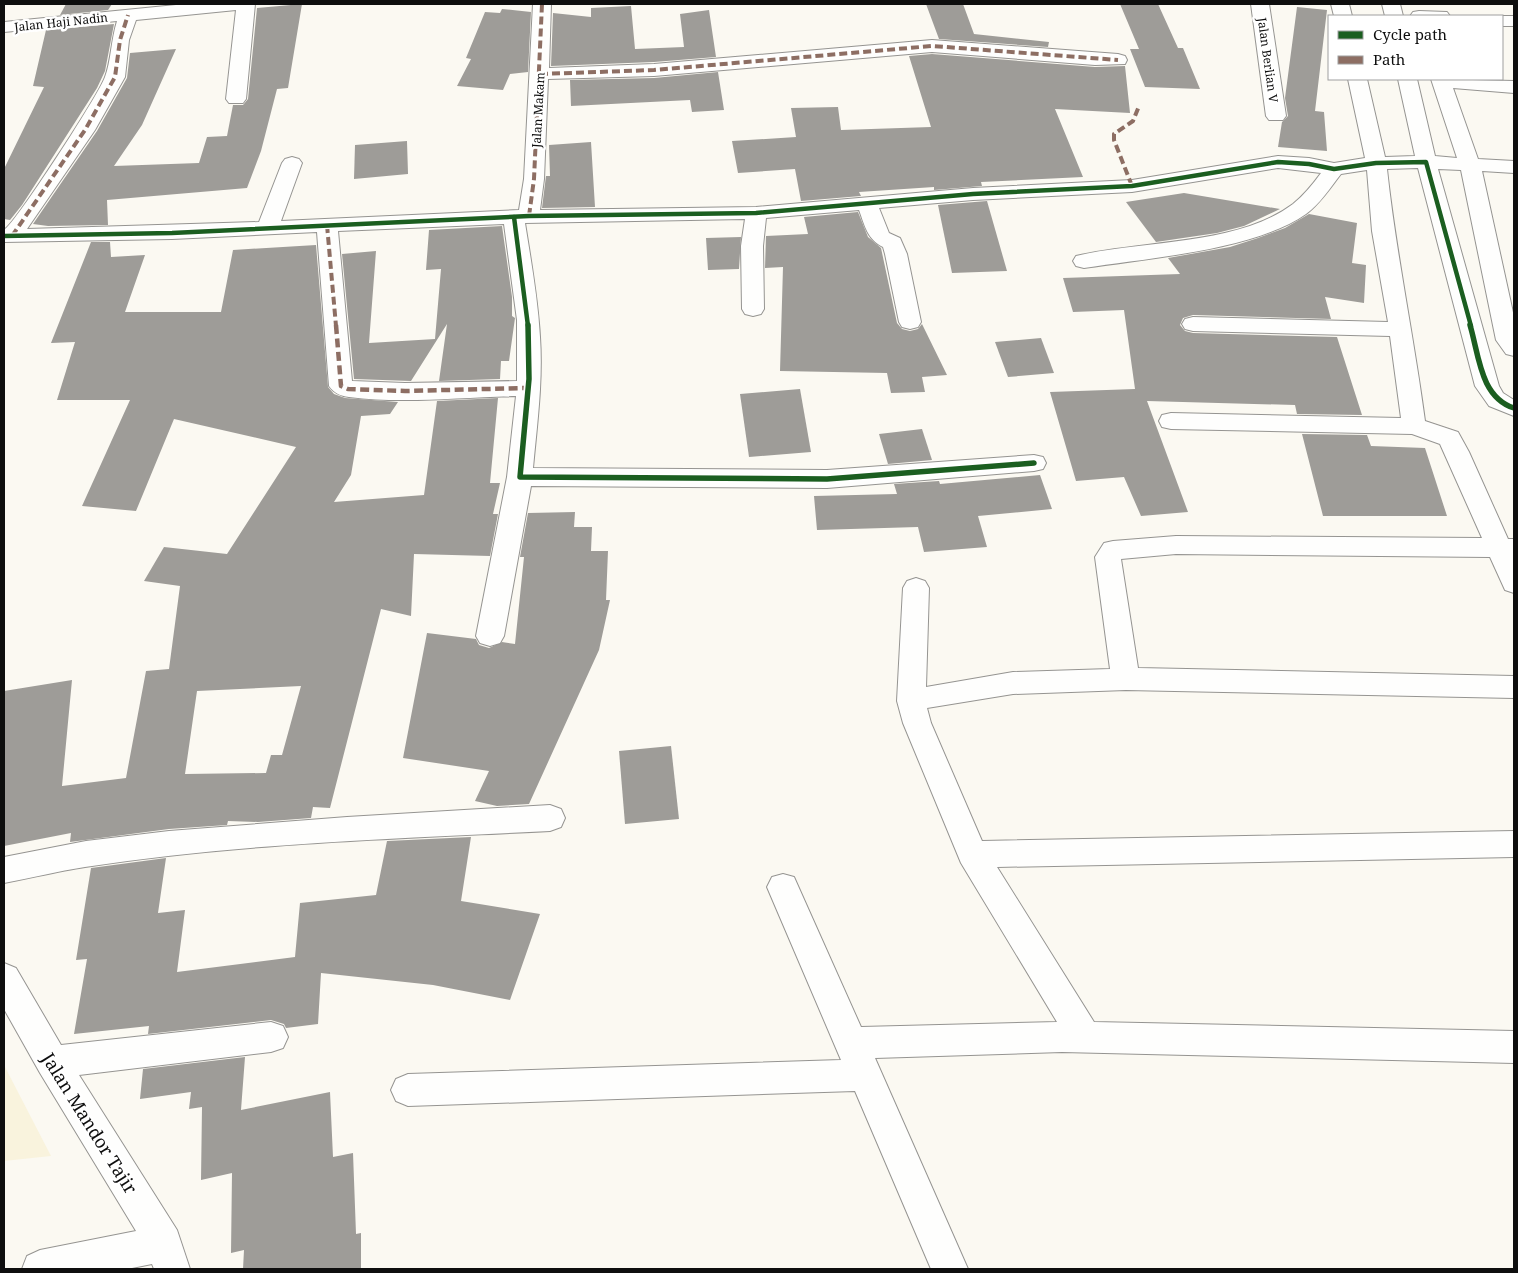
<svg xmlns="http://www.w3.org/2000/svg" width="1518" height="1273" viewBox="0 0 1518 1273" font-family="'Noto Serif',serif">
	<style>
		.farmland { fill: #f9f3dd }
		.building { fill: #9e9c98; fill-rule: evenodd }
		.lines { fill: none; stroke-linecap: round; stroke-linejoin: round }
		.minor-casing { stroke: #959491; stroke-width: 2 }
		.minor { fill: #fefefd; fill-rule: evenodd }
		.quiet-far1 { stroke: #8d6e63; stroke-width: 4; stroke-dasharray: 8 4; stroke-linecap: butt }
		.quiet { stroke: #8d6e63; stroke-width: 4.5; stroke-dasharray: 9 4.5; stroke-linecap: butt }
		.cycleway-far1-casing { stroke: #fff; stroke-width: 7 }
		.cycleway-casing { stroke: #fff; stroke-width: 9 }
		.cycleway-far1 { stroke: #1b5e20; stroke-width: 4.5 }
		.cycleway { stroke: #1b5e20; stroke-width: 5.5 }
		.labels { text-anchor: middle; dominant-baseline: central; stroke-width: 5; stroke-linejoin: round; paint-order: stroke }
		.far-street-label { font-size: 12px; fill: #0e0e0e; stroke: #fff }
		.near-street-label { font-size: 18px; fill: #0e0e0e; stroke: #fff }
	</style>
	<rect width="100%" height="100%" fill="#fbf9f2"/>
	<path class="farmland" d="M4,1065L51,1156L4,1161Z"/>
	<g class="building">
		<path d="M66,4H112L108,10L60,15Z"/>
		<path d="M302,4L288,88L277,89L261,151L247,188L107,200L108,225L48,226L33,224L97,131L127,78L130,53L176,49L142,125L114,166L199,163L207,137L227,136L233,105H243L248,99L257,8Z"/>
		<path d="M926,4H963L974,34L1049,42L1048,47L939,39Z"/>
		<path d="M1120,4H1158L1178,48H1183L1200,89L1145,87L1130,49H1139Z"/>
		<path d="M631,6L635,49L684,47L680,14L709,10L716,57L654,62L551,66L553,13L591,17V8Z"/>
		<path d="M1297,7L1327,10L1315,111L1324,112L1327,151L1278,147L1282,122L1288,116L1285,98Z"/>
		<path d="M502,9L531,12L528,72L510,74L503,90L457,86L471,59L466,58L485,12L500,13Z"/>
		<path d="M114,24L105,71L97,88L22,205L10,220L4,219V169L44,87L33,86L46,30Z"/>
		<path d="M932,54L1095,67L1125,66L1130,113L1055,109L1083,177L981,182L982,186L934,190V187L859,192L861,196L801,201L795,169L738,173L732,141L796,137L791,108L838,107L841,130L931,127L909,56Z"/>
		<path d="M718,72L724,110L692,112L690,100L571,106L570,80L654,78Z"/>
		<path d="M407,141L408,174L354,179L355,145Z"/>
		<path d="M591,142L595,207L542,208L546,176H550L549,145Z"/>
		<path d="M1184,193L1280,209L1244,226L1217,233L1156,242L1126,202Z"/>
		<path d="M987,201L1007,271L952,273L938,205Z"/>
		<path d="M858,212L868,237L881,248L897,323L902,329L910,331L918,329L922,324L947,375L922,377L925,392L891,393L887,373L780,371L783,267L765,268L766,236L808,234L804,217Z"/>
		<path d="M1309,214L1357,223L1352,263L1366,265L1364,303L1325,297L1331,319L1193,315L1183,318L1180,325L1185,331L1193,333L1337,337L1362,415L1297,414L1295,405L1147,401L1188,512L1141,516L1124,477L1076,481L1050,392L1135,389L1124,310L1073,312L1063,278L1180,274L1168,258L1230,247L1258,238L1285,228Z"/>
		<path d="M502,226L512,297V316L515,318L509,361H501L500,379L439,381L447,324L411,381L354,379L342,254L376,251L369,343L435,339L441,269L426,270L429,230Z"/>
		<path d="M741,237L739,269L708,270L706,238Z"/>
		<path d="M91,242H110L111,257L145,255L125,312H221L233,250L316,245L328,387L334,394L345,398L398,402L390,414L361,416L351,475L334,502L424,495L437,401L498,398L490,483H500L493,514H498L490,556L414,554L411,616L381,609L330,808L313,807L311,818L258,822L228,821L227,825L169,829L70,842L71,833L4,846V691L72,680L62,786L126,778L146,671L169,669L180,586L144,581L164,547L227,554L296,447L174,419L136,511L82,506L130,400H57L75,342L51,343ZM301,686L282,755H271L266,773L185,774L197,691Z"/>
		<path d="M1041,338L1054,373L1008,377L995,342Z"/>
		<path d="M800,389L811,452L749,457L740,394Z"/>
		<path d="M922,429L932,460L888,464L879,434Z"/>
		<path d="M1302,434L1367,435L1371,446L1425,448L1447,516H1323Z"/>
		<path d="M1040,475L1052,509L978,516L987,547L924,552L918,527L817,530L814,496L897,494L894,484L939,481L940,484Z"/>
		<path d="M575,512L574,527H592L591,551H608L606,600H610L599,650L529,804L497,806L475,801L489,771L403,758L427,633L476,639L479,645L489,648L502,642L515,644L524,557H520L528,513Z"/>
		<path d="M671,746L679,819L625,824L619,751Z"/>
		<path d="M471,837L461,901L540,914L510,1000L433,985L321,973L318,1024L286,1028L284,1024L271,1020L148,1034L149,1026L74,1034L87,959L76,960L91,868L166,858L158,913L185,910L177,972L295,957L300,903L376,895L387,841Z"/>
		<path d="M245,1057L241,1110L330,1092L333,1157L353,1153L356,1234L361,1233V1269H243L244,1250L231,1253L232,1173L201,1180L202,1107L189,1109L191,1092L140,1099L143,1069Z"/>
	</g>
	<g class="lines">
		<g class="minor-casing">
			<g id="minor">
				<path d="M186,4H255L246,99L243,103H229L226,99L236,10L136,20L129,40L125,77L95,130L27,229L259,222L282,163L285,159L292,157L299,159L302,163L281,221L519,210L524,179L533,4H551L549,68L654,64L932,40L1118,54L1125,56L1127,60L1125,64L1095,65L932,52L654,76L548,79L544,179L540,210L756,207L973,188L1132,180L1278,156L1309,158L1334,163L1365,158L1348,79H1367L1385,157L1415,156L1398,79H1417L1435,156L1457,158L1431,79L1514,81V93L1453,88L1478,159L1514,161V173L1482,171L1514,317V356L1506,354L1496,340L1461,170L1438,169L1499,386L1503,393L1514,400V416L1489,406L1475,386L1418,168L1387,169C1396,254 1414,337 1425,421L1458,432L1469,452L1508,539H1514V593L1505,590L1490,557L1176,554L1121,559L1138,668L1514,676V698L1126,690L1013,694L927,708L931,723L982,841L1514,831V857L997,867L1094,1022L1514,1031V1063L1062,1052L875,1058L968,1269H931L855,1091L408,1106L396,1101L391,1090L396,1079L408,1074L841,1060L767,887L772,877L783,874L794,877L861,1027L1057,1022L961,863L903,723L897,701L903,588L907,581L916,578L925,581L929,588L926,687L1013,672L1110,669L1095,557L1104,543L1113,541L1176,536L1482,538L1440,444L1412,434L1171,429L1162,427L1159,421L1162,415L1171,413L1401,418L1390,336L1193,331L1185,329L1182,324L1185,319L1193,317L1388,322L1372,231L1367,170L1341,174C1330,188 1320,204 1306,214C1253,251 1147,258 1084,268L1076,266L1073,261L1076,256C1143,240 1237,246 1293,204C1304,195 1313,184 1321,173L1278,168L1132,192L973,200L879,208L889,233L900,238L907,254L921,322L918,327L910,329L902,327L899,322L885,254L883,247C867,239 865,226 859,210L766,218L763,246L764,309L761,314L753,316L745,314L742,309L741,246L745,219L525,223C531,261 538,299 540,337C543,381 537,425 533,468L827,470L1034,455L1043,457L1046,463L1043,469L1034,471L827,488L531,486L504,636L500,643L490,646L480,643L476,636L507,477L516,396C461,397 403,404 349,397C340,396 334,393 329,386L317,232L172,239L4,242V230C15,224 98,96 105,77C111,62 111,40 117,21L4,32V22ZM504,224L517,320V381L405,383L352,381L338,231Z"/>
				<path d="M1251,4H1269L1286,116L1283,120H1269L1266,116Z"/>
				<path d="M1331,4H1349L1352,16H1334Z"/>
				<path d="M1382,4H1400L1403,16H1385Z"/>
				<path d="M1419,11L1447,12L1450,16H1410L1413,12Z"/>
				<path d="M1499,16H1514V26H1502V16Z"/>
				<path d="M550,805L561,809L565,818L561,827L550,831C396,839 239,843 85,867C58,871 31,878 4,883V857L86,841L169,831L347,817Z"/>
				<path d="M4,963L16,968L61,1045L271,1022L283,1026L288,1037L283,1048L271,1052L79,1075L177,1230L190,1269H154L152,1264L127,1269H22L27,1256L40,1250L136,1231L40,1073L4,1009Z"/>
			</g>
		</g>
		<use href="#minor" class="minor"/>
		<g class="quiet-far1">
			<path d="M540,74L654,70L932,46L1118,60"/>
			<path d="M1132,186L1114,140V134L1133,121L1139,106"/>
			<path d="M529,216L534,179L542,4"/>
			<path d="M327,225L336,326"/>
			<path d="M12,236L85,130L115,77L120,40L128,15"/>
		</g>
		<path class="quiet" d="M336,325L341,386L348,389L405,391L527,388"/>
		<g class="cycleway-far1-casing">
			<g id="cycleway-far1">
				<path d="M514,217L528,326"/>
				<path d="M4,236L172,233L529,216L756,213L973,194L1132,186L1278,162L1309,164L1334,169L1376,163L1426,162L1471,326"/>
			</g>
		</g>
		<g class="cycleway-casing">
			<g id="cycleway">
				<path d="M528,325L529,379L520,477L827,479L1034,463"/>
				<path d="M1470,325C1479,355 1480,397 1514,408"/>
			</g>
		</g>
		<use href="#cycleway-far1" class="cycleway-far1"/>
		<use href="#cycleway" class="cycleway"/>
	</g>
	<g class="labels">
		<g class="far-street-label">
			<text transform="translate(61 22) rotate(-6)">Jalan Haji Nadin</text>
			<text transform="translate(1268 60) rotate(82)">Jalan Berlian V</text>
			<text transform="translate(538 110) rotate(-87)">Jalan Makam</text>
		</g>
		<g class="near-street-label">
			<text transform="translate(90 1123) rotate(58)">Jalan Mandor Tajir</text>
		</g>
	</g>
	<rect width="1518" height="1273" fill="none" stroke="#0e0e0e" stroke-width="10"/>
	<rect x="1328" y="15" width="175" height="65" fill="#ffffff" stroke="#9f9f9f"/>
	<rect x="1338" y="31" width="25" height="8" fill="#1b5e20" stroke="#9f9f9f"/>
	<text x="1373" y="40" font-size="15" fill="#0e0e0e">Cycle path</text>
	<rect x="1338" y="56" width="25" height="8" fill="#8d6e63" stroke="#9f9f9f"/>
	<text x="1373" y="65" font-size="15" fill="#0e0e0e">Path</text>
</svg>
